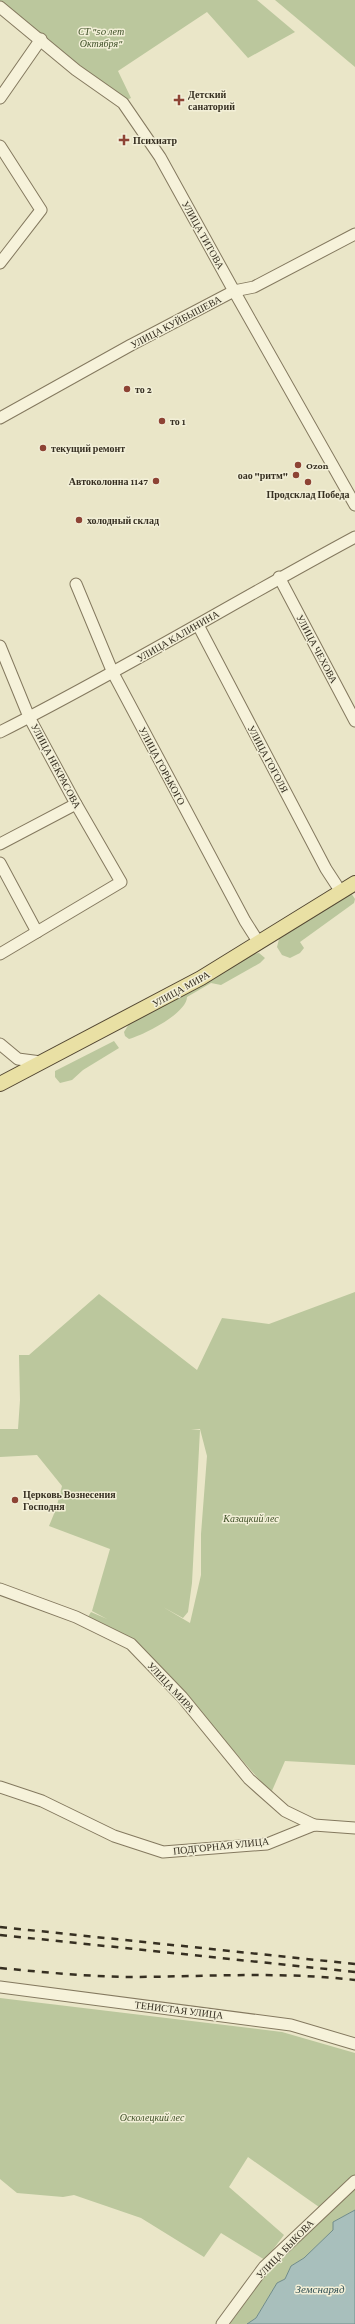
<svg xmlns="http://www.w3.org/2000/svg" width="355" height="2324" viewBox="0 0 355 2324" font-family="'Crimson Pro',serif">
	<style>
		.green { fill: #bbc79d; fill-rule: evenodd }
		.water { fill: #a8bfbc; stroke: #708c8a }
		.lines { fill: none; stroke-linecap: round; stroke-linejoin: round }
		.minor-casing { stroke: #84795f; stroke-width: 13 }
		.major-casing { stroke: #534732; stroke-width: 16 }
		.minor { stroke: #f6f2da; stroke-width: 11 }
		.major { stroke: #e9e0a4; stroke-width: 14 }
		.rail { stroke: #362f21; stroke-width: 2.5; stroke-dasharray: 7 7; stroke-linecap: butt }
		.poi-dot { fill: #8d4334; stroke: #f2efd7; stroke-width: 1.5 }
		.labels { text-anchor: middle; dominant-baseline: central; stroke-width: 3; stroke-linejoin: round; paint-order: stroke }
		.park-label { font-size: 10px; font-style: italic; fill: #405129; stroke: #f2efd7 }
		.poi-label { font-size: 10px; font-weight: bold; fill: #362f21; stroke: #f2efd7; text-anchor: start }
		.street-label { font-size: 10px; fill: #362f21; stroke: #f2efd7 }
		.water-label { font-size: 11px; font-style: italic; fill: #325054; stroke: #f2efd7 }
	</style>
	<rect width="100%" height="100%" fill="#eae6c8"/>
	<g class="green">
		<path d="M0,0H257L295,32L248,58L207,12L118,71L131,98L124,101L81,69L0,3Z"/>
		<path d="M275,0H355V67Z"/>
		<path d="M351,893L355,899L354,903L300,942L304,948L300,953L290,958L282,955L277,947L279,939Z"/>
		<path d="M259,953L265,958L260,963L221,985L211,983L187,997C187,1013 144,1035 129,1039L125,1036L124,1032L129,1024L251,954Z"/>
		<path d="M114,1041L119,1048L83,1070L72,1080L60,1083L55,1077V1071Z"/>
		<path d="M355,1292V1765L285,1761L271,1793L170,1678L88,1617L91,1612L107,1619L92,1611L110,1549L49,1526L56,1509L62,1486L37,1455L0,1457V1429H18L20,1400L19,1355H29L99,1294L197,1370L222,1318L269,1324ZM200,1429L207,1456L201,1534V1575L190,1623L163,1607L183,1618L188,1612L192,1583L200,1430H191Z"/>
		<path d="M0,1998L282,2032L355,2053V2176L319,2207L248,2157L229,2187L284,2235L265,2260L221,2233L204,2257L141,2218L74,2195L63,2197L17,2193L0,2179Z"/>
		<path d="M355,2186V2210L333,2222V2230L304,2258L291,2266L285,2279L277,2283L256,2318L247,2324H230L271,2267Z"/>
	</g>
	<path class="water" d="M355,2210V2324H247L256,2318L277,2283L285,2279L291,2266L304,2258L333,2230V2222Z"/>
	<g class="lines">
		<g class="minor-casing">
			<g id="minor">
				<path d="M0,7L76,70L123,103L160,157L234,291L355,505"/>
				<path d="M0,98L41,39"/>
				<path d="M0,146L41,210L0,263"/>
				<path d="M0,418L131,345L234,291L254,287L355,234"/>
				<path d="M279,577L355,721"/>
				<path d="M76,584L113,673L245,921L259,943"/>
				<path d="M198,625L326,869L341,892"/>
				<path d="M0,646L29,717L76,804L121,882L0,954"/>
				<path d="M0,732C121,671 236,601 355,537"/>
				<path d="M0,844L76,804"/>
				<path d="M0,863L37,932"/>
				<path d="M0,1044L18,1059L41,1062"/>
				<path d="M0,1589L76,1617L131,1644L182,1697L249,1779L285,1811L314,1825"/>
				<path d="M0,1787L42,1801L114,1836L163,1852L267,1844L314,1825L355,1828"/>
				<path d="M0,1987L291,2025L355,2044"/>
				<path d="M222,2324L264,2267L355,2181"/>
			</g>
		</g>
		<g class="major-casing">
			<path id="major" d="M0,1084L201,978L355,883"/>
		</g>
		<use href="#minor" class="minor"/>
		<use href="#major" class="major"/>
		<g class="rail">
			<path d="M0,1927L355,1964"/>
			<path d="M0,1935L355,1972"/>
			<path d="M0,1968C41,1972 83,1976 124,1977C202,1977 278,1971 355,1980"/>
		</g>
	</g>
	<g class="poi-dot">
		<path d="M177 94h4v4h4v4h-4v4h-4v-4h-4v-4h4z"/>
		<path d="M122 134h4v4h4v4h-4v4h-4v-4h-4v-4h4z"/>
		<circle cx="127" cy="389" r="4"/>
		<circle cx="162" cy="421" r="4"/>
		<circle cx="43" cy="448" r="4"/>
		<circle cx="298" cy="465" r="4"/>
		<circle cx="296" cy="475" r="4"/>
		<circle cx="156" cy="481" r="4"/>
		<circle cx="308" cy="482" r="4"/>
		<circle cx="79" cy="520" r="4"/>
		<circle cx="15" cy="1500" r="4"/>
	</g>
	<g class="labels">
		<g class="park-label">
			<text x="101" y="31">СТ "50 лет<tspan x="101" dy="12">Октября"</tspan></text>
			<text x="251" y="1518">Казацкий лес</text>
			<text x="152" y="2117">Осколецкий лес</text>
		</g>
		<g class="poi-label">
			<text x="188" y="94">Детский<tspan x="188" dy="12">санаторий</tspan></text>
			<text x="133" y="140">Психиатр</text>
			<text x="135" y="389">то 2</text>
			<text x="170" y="421">то 1</text>
			<text x="51" y="448">текущий ремонт</text>
			<text x="306" y="465">Ozon</text>
			<text x="288" y="475" text-anchor="end">оао "ритм"</text>
			<text x="148" y="481" text-anchor="end">Автоколонна 1147</text>
			<text x="308" y="494" text-anchor="middle">Продсклад Победа</text>
			<text x="87" y="520">холодный склад</text>
			<text x="23" y="1494">Церковь Вознесения<tspan x="23" dy="12">Господня</tspan></text>
		</g>
		<g class="street-label">
			<text transform="translate(203 235) rotate(61)">УЛИЦА ТИТОВА</text>
			<text transform="translate(176 322) rotate(-28)">УЛИЦА КУЙБЫШЕВА</text>
			<text transform="translate(178 636) rotate(-30)">УЛИЦА КАЛИНИНА</text>
			<text transform="translate(317 649) rotate(62)">УЛИЦА ЧЕХОВА</text>
			<text transform="translate(268 759) rotate(62)">УЛИЦА ГОГОЛЯ</text>
			<text transform="translate(56 766) rotate(62)">УЛИЦА НЕКРАСОВА</text>
			<text transform="translate(162 766) rotate(62)">УЛИЦА ГОРЬКОГО</text>
			<text transform="translate(181 989) rotate(-29)">УЛИЦА МИРА</text>
			<text transform="translate(171 1687) rotate(47)">УЛИЦА МИРА</text>
			<text transform="translate(221 1846) rotate(-6)">ПОДГОРНАЯ УЛИЦА</text>
			<text transform="translate(179 2010) rotate(7)">ТЕНИСТАЯ УЛИЦА</text>
			<text transform="translate(285 2249) rotate(-46)">УЛИЦА БЫКОВА</text>
		</g>
		<g class="water-label">
			<text x="320" y="2289">Земснаряд</text>
		</g>
	</g>
</svg>
